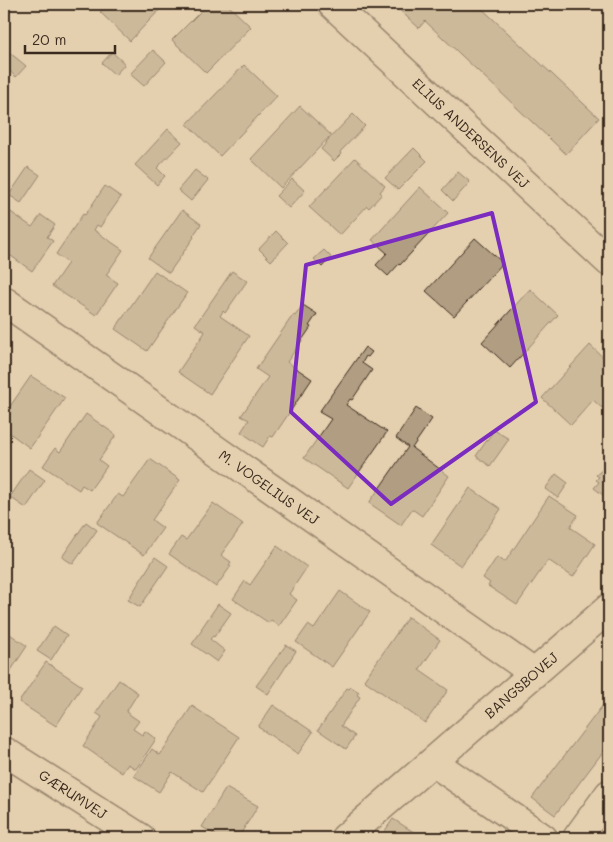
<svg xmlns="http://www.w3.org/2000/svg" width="613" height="842" viewBox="0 0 613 842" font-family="Mali,sans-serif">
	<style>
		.building { fill: #b09d82; stroke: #3b2a1e }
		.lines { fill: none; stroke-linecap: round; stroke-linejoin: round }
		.minor-casing { stroke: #3b2a1e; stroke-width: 31 }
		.major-casing { stroke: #3b2a1e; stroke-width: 31 }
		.minor { stroke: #e4d0af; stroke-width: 28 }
		.major { stroke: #e4d0af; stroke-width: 28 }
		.marked { fill: none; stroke: #7b2cbf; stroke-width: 4; stroke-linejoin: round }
		.labels { text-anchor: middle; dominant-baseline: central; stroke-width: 4; stroke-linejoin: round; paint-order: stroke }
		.street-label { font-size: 14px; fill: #3b2a1e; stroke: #e4d0af }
	</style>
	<rect width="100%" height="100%" fill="#e4d0af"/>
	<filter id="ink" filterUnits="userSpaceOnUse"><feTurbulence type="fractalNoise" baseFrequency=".02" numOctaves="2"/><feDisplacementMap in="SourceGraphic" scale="10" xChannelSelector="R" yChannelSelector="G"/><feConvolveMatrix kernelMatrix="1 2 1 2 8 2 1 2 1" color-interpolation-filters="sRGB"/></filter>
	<g filter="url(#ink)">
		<g class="building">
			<path d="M108,4H165L130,41L100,12Z"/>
			<path d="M208,4H227L251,27L206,73L172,40Z"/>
			<path d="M393,4H477L599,118L566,154L425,21L419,28Z"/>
			<path d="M4,48L26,66L16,77L4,66Z"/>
			<path d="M153,50L166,62L144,86L130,74Z"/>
			<path d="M112,52L125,64L115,75L102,63Z"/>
			<path d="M244,65L277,96L220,156L187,124Z"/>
			<path d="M300,106L331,135L281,188L251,159Z"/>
			<path d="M353,114L365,126L340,152L341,154L334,161L321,149L327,142H326Z"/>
			<path d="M168,129L182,142L157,168L165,176L157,185L135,165Z"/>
			<path d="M414,148L427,161L398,190L385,178Z"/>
			<path d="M355,158L385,186L380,192L382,194L369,208L367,206L340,235L309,207Z"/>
			<path d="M28,167L40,175L21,203L9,195Z"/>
			<path d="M195,170L208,180L191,201L178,190Z"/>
			<path d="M458,172L470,182L453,201L442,190Z"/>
			<path d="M292,179L305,191L289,208L276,196Z"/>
			<path d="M105,186L121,197L100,227L97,225L94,230L123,250L106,275L118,283L96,315L52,286L68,263L56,254L83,214L85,215Z"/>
			<path d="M420,187L448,213L400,265L399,264L388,276L376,265L387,253L372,240Z"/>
			<path d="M8,210L32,227L41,215L55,225L47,237L53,241L32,271L4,251V215Z"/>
			<path d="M182,210L201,224L193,236L194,237L169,273L148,258Z"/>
			<path d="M276,231L288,243L271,261L259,249Z"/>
			<path d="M475,238L503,263L454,316L426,291Z"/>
			<path d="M324,250L331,257L322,267L314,259Z"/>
			<path d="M155,271L187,293L147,351L115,329Z"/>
			<path d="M232,271L247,281L225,313L223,311L220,316L249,336L210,394L178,372L205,332L195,325Z"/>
			<path d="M530,289L558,315L510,368L482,342Z"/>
			<path d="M303,305L317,314L309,326L311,327L287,362L312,379L273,437L270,436L263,447L241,432L249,420L241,416L268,377L256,369L293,315L295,316Z"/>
			<path d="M590,345L609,363V401L602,408L593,400L571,425L542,398Z"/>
			<path d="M365,347L372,352L368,357L366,356L362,363L372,370L352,400L350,399L346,405L387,432L348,488L304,458L331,419L319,412Z"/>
			<path d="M31,376L65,398L30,448L4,429V415Z"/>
			<path d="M416,408L432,419L412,448L449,476L422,516L412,509L401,525L369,503L408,447L396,438Z"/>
			<path d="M86,414L116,435L99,460L107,466L90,490L82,485L79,490L43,466L55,448L60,452Z"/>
			<path d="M494,430L509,439L490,466L476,456Z"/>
			<path d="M150,459L180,480L152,520L163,528L144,555L97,523L118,494L123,497Z"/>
			<path d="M29,469L45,480L26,508L10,497Z"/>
			<path d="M607,469L609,470V496L607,498L594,488L599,482L596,480L599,477L596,475L602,470L605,471Z"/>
			<path d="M556,474L568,483L558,498L545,489Z"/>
			<path d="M470,488L501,509L461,566L431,545Z"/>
			<path d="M549,496L578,515L570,527L595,544L573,577L548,560L517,605L488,586L490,583L483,578L497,557L505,562Z"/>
			<path d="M213,503L243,524L221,555L231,562L229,565L231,566L216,587L169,554L181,537L186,540Z"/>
			<path d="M86,522L97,530L73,564L62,557Z"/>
			<path d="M277,546L307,567L289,594L297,600L279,626L271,620L269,623L233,599L245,581L250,585Z"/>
			<path d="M155,557L168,566L140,607L128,600Z"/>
			<path d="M340,591L370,612L332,667L296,642L308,625L314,629Z"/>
			<path d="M218,604L231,613L214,637L213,636L210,639L225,651L217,662L192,644L202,630L201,629Z"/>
			<path d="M408,617L440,640L419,670L448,690L425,723L364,680Z"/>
			<path d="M54,626L67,635L51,660L37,651Z"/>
			<path d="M4,630L27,646L4,681Z"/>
			<path d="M286,645L296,651L268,694L256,686Z"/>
			<path d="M46,662L82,686L56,726L19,702Z"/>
			<path d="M119,680L138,693L126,712L139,721L133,729L142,735L145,731L156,739L136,769L128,764L122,773L83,746L102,717L96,713Z"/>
			<path d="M351,687L359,692L357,695L360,697L341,726L355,736L346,749L318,730L347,688L349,689Z"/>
			<path d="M609,697V744L555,815L532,798Z"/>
			<path d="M273,705L313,732L298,754L258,727Z"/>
			<path d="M192,706L239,737L203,792L172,772L159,792L134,776L152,749L160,755Z"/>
			<path d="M226,788L258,806L238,838H218L219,837L202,827Z"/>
			<path d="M393,819L423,838H380Z"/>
			<path d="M4,829L18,838H4Z"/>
		</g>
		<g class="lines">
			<g class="minor-casing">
				<g id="minor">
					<path d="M332,4L609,262"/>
					<path d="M4,301L534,673"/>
					<path d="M433,762L543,838"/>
					<path d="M345,838L609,608"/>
					<path d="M577,838L609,794"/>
				</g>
			</g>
			<g class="major-casing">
				<path id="major" d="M4,751L141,838"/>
			</g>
			<use href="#minor" class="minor"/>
			<use href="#major" class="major"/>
		</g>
	</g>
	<path d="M0 0H613V842H0ZM492,213L536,402L391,504L291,412L306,265Z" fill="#e4d0af" fill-opacity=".55" fill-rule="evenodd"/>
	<path class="marked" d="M492,213L536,402L391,504L291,412L306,265Z"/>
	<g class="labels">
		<g class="street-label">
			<text transform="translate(471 133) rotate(43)">ELIUS ANDERSENS VEJ</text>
			<text transform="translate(269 487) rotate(35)">M. VOGELIUS VEJ</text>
			<text transform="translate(521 685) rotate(-41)">BANGSBOVEJ</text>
			<text transform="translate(73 794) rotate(33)">GÆRUMVEJ</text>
		</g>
	</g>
	<rect width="613" height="842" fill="none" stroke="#e4d0af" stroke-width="20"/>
	<rect x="10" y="10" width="593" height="822" fill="none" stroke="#3b2a1e" stroke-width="2" filter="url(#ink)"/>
	<path d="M25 45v8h90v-8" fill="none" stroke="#3b2a1e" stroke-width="2.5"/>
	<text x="32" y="45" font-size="15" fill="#3b2a1e" stroke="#e4d0af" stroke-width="4" paint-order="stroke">20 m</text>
</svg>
